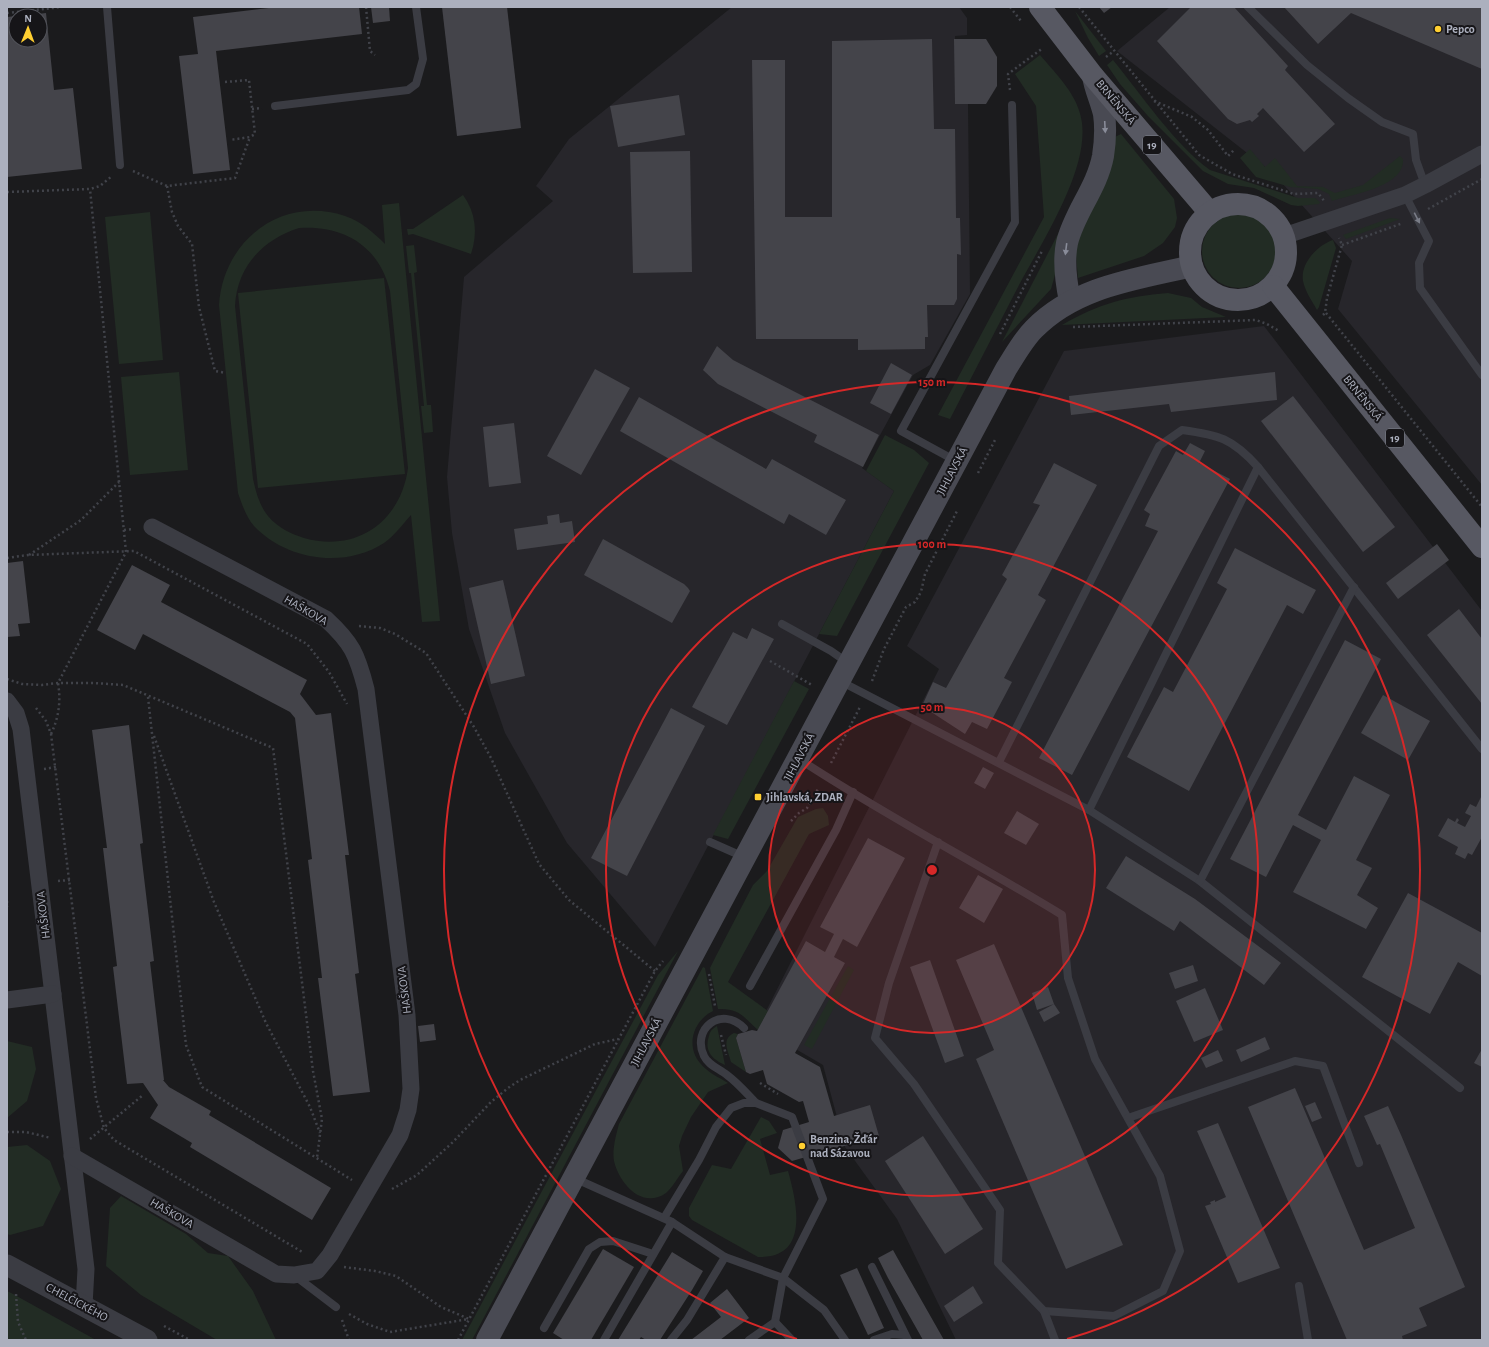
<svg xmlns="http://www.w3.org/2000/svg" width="1489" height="1347" viewBox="0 0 1489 1347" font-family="'Alegreya Sans',sans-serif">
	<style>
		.built { fill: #27262b }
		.green { fill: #222c24; fill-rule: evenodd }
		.building { fill: #44444a }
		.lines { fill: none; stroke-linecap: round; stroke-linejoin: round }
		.path { stroke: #41434a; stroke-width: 2.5; stroke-dasharray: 2 3; stroke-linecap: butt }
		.service { stroke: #3b3c43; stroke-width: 8 }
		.minor { stroke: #3b3c43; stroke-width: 17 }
		.tertiary { stroke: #3b3c43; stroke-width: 21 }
		.secondary { stroke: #494a53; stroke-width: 22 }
		.primary { stroke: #575862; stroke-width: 22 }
		.oneway { fill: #898c99 }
		.oneway2 { fill: #797c87 }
		.ring { fill: none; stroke: #d62828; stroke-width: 2 }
		.poi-dot { fill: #ffcf31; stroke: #161518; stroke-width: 1.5 }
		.labels { text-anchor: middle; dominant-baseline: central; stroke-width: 4; stroke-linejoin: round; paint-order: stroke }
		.shield { fill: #161518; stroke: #7f828c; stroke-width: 1 }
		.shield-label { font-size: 11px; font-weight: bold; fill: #acb0be }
		.poi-label { font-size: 12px; font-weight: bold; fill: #acb0be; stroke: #161518; text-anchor: start }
		.street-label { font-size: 12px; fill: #acb0be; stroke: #161518 }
		.centre { fill: #d62828; stroke: #161518; stroke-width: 2 }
		.ring-label { font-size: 12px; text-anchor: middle; font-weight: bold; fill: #d62828; stroke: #161518; stroke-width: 4; stroke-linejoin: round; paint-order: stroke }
	</style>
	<rect width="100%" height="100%" fill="#1b1b1d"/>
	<g class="built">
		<path d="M732,7H959L967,18V35L955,36V103L968,104L970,294L930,365L913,375L862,468L894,491L655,947L567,843L505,733L469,629L452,533L447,477L464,277L553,201L536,186L569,139Z"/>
		<path d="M1170,7H1482V485L1338,309L1352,261L1274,174L1117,51Z"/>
		<path d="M1264,326L1482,611V1340H956L897,1219L845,1147L823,1065L758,1027L939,669L907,646L1064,351Z"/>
	</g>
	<g class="green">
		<path d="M1075,11L1106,51L1099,56L1088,38Z"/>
		<path d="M1040,55C1057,75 1079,96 1082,123C1088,172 1042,242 1019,285C996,330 973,374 950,419L938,415L1044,217L1036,106L1015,74Z"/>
		<path d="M1113,60C1141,94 1175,145 1210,170L1298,198H1315L1320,202L1319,204L1298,206L1291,205L1254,188L1228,184L1203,171L1148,116L1120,84L1107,65Z"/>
		<path d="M1121,134L1174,199L1177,218L1175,227L1163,243L1144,256L1078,278L1075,245L1115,137Z"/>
		<path d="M1250,149L1265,167L1275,158L1297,186L1323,187L1335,193L1363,185L1400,156L1403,159C1405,187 1353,194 1332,201L1329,194L1318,189L1290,187L1256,177L1240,158Z"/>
		<path d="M463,195C476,213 478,233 471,254L413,234L408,235L407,229H413Z"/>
		<path d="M399,203L440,621L422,622L411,515C402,525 395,535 384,543C344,569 286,560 254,526C246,517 242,504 238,493L219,305C223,241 281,195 345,216C361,221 374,233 385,244L382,205ZM299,228C344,225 379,246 390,291L408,468C401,521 357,553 304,538C291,534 277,527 268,516C259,505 256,492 253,479L235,306C237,267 262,240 299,228Z"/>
		<path d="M150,212L163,360L119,364L105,217Z"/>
		<circle cx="1239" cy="251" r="37"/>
		<path d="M1390,218L1400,219L1346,239L1343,235Z"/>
		<path d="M1061,228L1055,275L1051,289L1002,342Z"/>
		<path d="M1333,240L1336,248L1319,307L1317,310C1312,301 1305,291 1303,281C1300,263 1318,245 1333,240Z"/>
		<path d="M414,245L417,272L414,273L427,405H431L433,432L424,433L421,406H424L411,273H409L406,246Z"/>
		<path d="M384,278L405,474L258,488L238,293Z"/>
		<path d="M1168,293L1191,298L1202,307L1226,317L1062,325C1100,303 1125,297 1168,293Z"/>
		<path d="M179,372L188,470L130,475L121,377Z"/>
		<path d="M885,435L914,450L929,463L837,636L819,634L894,491L866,471Z"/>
		<path d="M794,681L809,689L728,839L713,835Z"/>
		<path d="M823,808L828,816L829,825L809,834L728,982L768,1011L758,1030C743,1017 740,1008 718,1009L710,968L716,956L753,885L767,871L798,817L816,809Z"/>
		<path d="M678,951L472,1340H462L658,975Z"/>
		<path d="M848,966L854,970L812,1049L804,1045Z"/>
		<path d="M703,967L705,968L713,1011C694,1020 685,1045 700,1063C707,1072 718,1077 728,1083L708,1092L691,1117L682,1136L679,1146L683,1171C678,1177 672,1188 666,1193C642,1210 619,1183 614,1161C612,1150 616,1135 619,1124Z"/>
		<path d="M717,1026L725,1065C712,1059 704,1051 709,1036C710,1031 712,1029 717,1026Z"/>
		<path d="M734,1033L738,1034L736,1038L746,1072L731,1062C728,1050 721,1039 734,1033Z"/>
		<path d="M7,1041L32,1047L36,1069L27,1101L7,1118Z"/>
		<path d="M761,1117L769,1121L777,1133L760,1139L770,1175L788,1171C797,1203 810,1259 758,1257L692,1220L689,1216V1208L712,1165L731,1169Z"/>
		<path d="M27,1145L50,1161L61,1189L43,1226L10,1235L7,1234V1147Z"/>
		<path d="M121,1196L186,1234L208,1253L228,1256L253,1291L276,1340H217L141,1295L106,1266L110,1208Z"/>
		<path d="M7,1291L13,1294L96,1340H7Z"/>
	</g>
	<g class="building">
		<path d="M277,7H359L362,34L216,51L230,170L193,174L179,56L198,54L193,17Z"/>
		<path d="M371,7H389L390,21L373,23Z"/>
		<path d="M442,7H507L521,128L457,136Z"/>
		<path d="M1099,7H1112L1104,13Z"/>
		<path d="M1191,7H1234L1288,66L1285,70L1335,124L1304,152L1263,108L1257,114L1259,116L1252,122L1250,120L1237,124L1228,119L1157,41Z"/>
		<path d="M1284,7H1482V69L1351,13L1318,44Z"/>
		<path d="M46,13L54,90L73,88L82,169L7,177V17L16,16V40H40V16L30,15Z"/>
		<path d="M932,39L934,129H955L956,218H960L961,255L957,254V299L954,305H927L928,337H925V349L858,350V339H756L752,60H785V217H832V41Z"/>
		<path d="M954,39H986L997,57V86L986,104H955Z"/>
		<path d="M679,95L685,135L618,147L610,106Z"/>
		<path d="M690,151L692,272L633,273L630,152Z"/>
		<path d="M717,346L733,360L879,435L863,467L814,442L817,435L718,384L703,370Z"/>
		<path d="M891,363L912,375L891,414L870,403Z"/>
		<path d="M595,369L630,388L581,475L547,456Z"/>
		<path d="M1275,372L1277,400L1171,412L1169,404L1071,415L1069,396Z"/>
		<path d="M1293,396L1395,527L1363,552L1261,421Z"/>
		<path d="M639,397L766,469L772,459L846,500L826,535L789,514L784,524L620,431Z"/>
		<path d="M514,423L521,483L489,487L483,427Z"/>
		<path d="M1190,443L1205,451L1199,463L1230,479L1072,775L1039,758L1158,531L1145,526L1150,514L1144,510L1176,451L1183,455Z"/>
		<path d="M1054,463L1097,485L1038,595L1046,600L1004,678L1012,682L987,729L972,722L965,734L922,706L933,682L946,688L1007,579L1002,575L1040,505L1033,503Z"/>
		<path d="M559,514L560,523L572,521L575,542L517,550L514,529L548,524L547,516Z"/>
		<path d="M603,539L684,584L688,588L690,591L672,623L584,575Z"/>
		<path d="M1437,544L1449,560L1398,599L1386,583Z"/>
		<path d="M1235,548L1316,590L1303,614L1287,605L1189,791L1127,757L1164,687L1173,692L1227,589L1217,583Z"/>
		<path d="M23,561L30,623L18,624L20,636L7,637V563Z"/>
		<path d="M132,565L170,585L161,602L307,680L300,694L316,715L331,713L349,855H345L359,973L355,974L370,1092L333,1096L318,978H322L308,860L312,859L295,718L290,712L143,634L135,650L97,630Z"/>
		<path d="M503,580L525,676L491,684L469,588Z"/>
		<path d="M1459,609L1482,639V704L1427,635Z"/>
		<path d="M752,628L774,639L727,725L692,707L733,632L747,639Z"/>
		<path d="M1345,640L1381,659L1298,815L1326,830L1354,776L1390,795L1356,860L1372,868L1357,895L1378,908L1366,929L1293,892L1321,840L1293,825L1266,877L1230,859Z"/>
		<path d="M1383,695L1430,721L1408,760L1361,733Z"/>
		<path d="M671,708L705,726L627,876L591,858Z"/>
		<path d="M129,725L143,843L140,844L154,961L150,962L164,1080H163L169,1087L211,1111L209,1115L331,1188L312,1220L190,1147L192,1143L150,1118L158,1105L143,1083L127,1084L113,967L117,966L103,848H107L92,730Z"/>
		<path d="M983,767L994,773L985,789L974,783Z"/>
		<path d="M1482,795V837L1472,855L1468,853L1465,859L1455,854L1458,847L1438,836L1448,818L1455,822L1457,818L1459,820L1457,823L1465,827L1471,816L1465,813L1470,804L1476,807Z"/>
		<path d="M1017,811L1039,824L1026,845L1004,833Z"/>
		<path d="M868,838L905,858L857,947L843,939L834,957L845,963L795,1053L820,1067L834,1116L870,1105L879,1136L792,1161L778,1148L783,1130L809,1122L803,1101L799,1102L767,1084L763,1070L750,1074L746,1072L736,1038L738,1034L752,1030L757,1031L806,941L825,952L834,934L820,927Z"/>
		<path d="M1126,856L1195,899L1281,963L1264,985L1180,921L1174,931L1106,888Z"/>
		<path d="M978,875L1003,889L984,923L959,908Z"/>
		<path d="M1408,893L1482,933V976L1458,962L1430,1014L1362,977Z"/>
		<path d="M994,944L1123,1245L1066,1269L976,1059L994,1050L956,960Z"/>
		<path d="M930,960L964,1056L945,1063L910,967Z"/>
		<path d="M1193,965L1198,981L1175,989L1169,973Z"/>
		<path d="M1048,987L1054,1004L1060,1013L1044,1022L1039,1012L1054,1004L1037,1010L1032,993Z"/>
		<path d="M1205,988L1223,1030L1194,1042L1176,1001Z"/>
		<path d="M434,1024L436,1040L420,1042L418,1026Z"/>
		<path d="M1265,1037L1270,1049L1241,1062L1236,1050Z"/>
		<path d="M1482,1049V1067L1474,1063Z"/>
		<path d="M1218,1050L1223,1061L1206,1068L1201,1058Z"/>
		<path d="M1295,1088L1364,1250L1415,1228L1380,1144L1377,1145L1364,1116L1388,1106L1401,1135L1465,1287L1419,1308L1427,1326L1402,1336L1403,1340H1347L1248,1107Z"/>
		<path d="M1315,1102L1322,1118L1312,1122L1305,1106Z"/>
		<path d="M1218,1123L1280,1268L1238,1283L1205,1206L1211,1204L1210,1202L1215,1200V1202L1226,1197L1197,1131Z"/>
		<path d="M923,1136L983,1229L945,1254L885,1161Z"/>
		<path d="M603,1249L634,1267L591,1340H564L553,1333Z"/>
		<path d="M893,1250L898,1259L944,1340H923L888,1278L878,1258Z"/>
		<path d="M672,1252L703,1271L692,1290L660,1340H646L641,1337L639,1340H618Z"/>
		<path d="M857,1268L884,1328L868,1335L840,1275Z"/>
		<path d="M973,1286L983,1303L954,1322L944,1306Z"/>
		<path d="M727,1289L749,1318L720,1340H691L721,1317L710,1303Z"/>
	</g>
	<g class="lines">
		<g class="path">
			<path d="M366,7L370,51L375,55"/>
			<path d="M1010,7L1021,21"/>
			<path d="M1079,7L1199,155L1232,174L1294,194L1318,193L1325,202"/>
			<path d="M7,13L62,7"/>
			<path d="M1106,57L1114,51"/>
			<path d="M225,82L249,80L255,134L250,137L230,140"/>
			<path d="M1010,90L1008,74L1043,48"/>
			<path d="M1154,101L1192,117L1208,130L1228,156L1234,150"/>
			<path d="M252,109L262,108"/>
			<path d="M133,171L167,186L235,178L250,137"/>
			<path d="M167,186L172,212L178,226L192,244L199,307L215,371L226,373"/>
			<path d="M7,192L90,189L100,186L112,176"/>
			<path d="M1428,209L1482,179"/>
			<path d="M1342,245L1403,223"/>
			<path d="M1326,313L1482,507"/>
			<path d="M1323,315L1325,313L1327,298L1342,245L1339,238"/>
			<path d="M1073,327L1256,320L1267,324L1279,331"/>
			<path d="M1000,334L1042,251"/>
			<path d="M978,473L995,440"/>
			<path d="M124,530L133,529"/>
			<path d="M29,555L81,520L119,482"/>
			<path d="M7,558L28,555L134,551L307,644L329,672L347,704"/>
			<path d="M359,626L380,628L395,634L426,653L474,727L491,758L539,864L569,900L655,971"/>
			<path d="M770,661L812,685"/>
			<path d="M7,679L22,684L42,685L58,683H94L123,685L273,748L313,1071L322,1119L317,1158"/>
			<path d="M872,681L884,649L906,607L915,602L921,592L925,574L958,509"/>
			<path d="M148,697L186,1045L202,1087L352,1180"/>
			<path d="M36,708L46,721L51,734L96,1098L104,1128L114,1140L304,1253"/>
			<path d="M51,734C59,717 61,701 58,683L126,552L90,189"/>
			<path d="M154,736L214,902L266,1023L310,1107L320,1133"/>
			<path d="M831,763L860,707"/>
			<path d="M44,769L56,767"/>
			<path d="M791,821L799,813L807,808L818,789"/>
			<path d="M58,881L70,880"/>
			<path d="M7,901V907"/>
			<path d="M709,974L715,1006"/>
			<path d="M721,1035L726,1055"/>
			<path d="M760,1083L778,1094"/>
			<path d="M7,1132H26L51,1138"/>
			<path d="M90,1139L143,1095"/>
			<path d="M392,1189L417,1175L453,1142L491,1102L508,1088L520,1080L595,1044L618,1039"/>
			<path d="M344,1267L375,1271L396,1276L441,1307L469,1319"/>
			<path d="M16,1294L18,1322L26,1340"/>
			<path d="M349,1314L367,1324L390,1332L469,1319"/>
			<path d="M342,1320L349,1340"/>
			<path d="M164,1326L190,1340"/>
			<path d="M458,1340L655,971L663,961"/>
		</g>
		<g class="service">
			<path d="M107,7L120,165"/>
			<path d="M1248,7L1307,65L1348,98L1382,122L1413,134L1416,160L1425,185"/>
			<path d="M275,106L408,90L416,84L423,59L416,7"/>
			<path d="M1405,195L1429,241L1419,263L1420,288L1482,375"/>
			<path d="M956,461L901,431L1015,222L1012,105"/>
			<path d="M782,624L831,651L848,663"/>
			<path d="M840,681L1089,810L1200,881L1460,1088"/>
			<path d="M799,759C884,815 975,862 1062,915L1068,978L1095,1059L1160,1176L1180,1251L1163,1291L1114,1316L1044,1311L998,1263L1000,1210L914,1084L875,1038L889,983L938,842"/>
			<path d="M999,762L1159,446L1182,430C1219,435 1232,438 1258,467L1482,749"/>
			<path d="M1089,810L1258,467"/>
			<path d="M710,842L744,857"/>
			<path d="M1200,881L1354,587"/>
			<path d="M750,986L836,830L853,792"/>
			<path d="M744,1028C721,1005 691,1029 704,1056C708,1065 720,1069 727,1075C738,1083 747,1094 756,1103"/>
			<path d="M1128,1118L1295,1061L1323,1066L1359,1163"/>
			<path d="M574,1178L672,1222L725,1257L783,1278L824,1310L845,1340"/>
			<path d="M664,1218L699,1160L716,1127L731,1108L744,1103H756L792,1117L823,1199L783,1278L775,1322L749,1340"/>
			<path d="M872,1267L908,1340"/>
			<path d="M294,1275L336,1307"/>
			<path d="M1299,1286L1308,1340"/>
			<path d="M1044,1311L1055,1340"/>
			<path d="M775,1322L792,1340"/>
			<path d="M544,1328L589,1249L600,1242L613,1241L653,1254"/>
			<path d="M604,1340L672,1222"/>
			<path d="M671,1340L687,1320L725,1257"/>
			<path d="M874,1340L892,1334L905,1335"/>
		</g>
		<g class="minor">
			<path d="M1284,236L1405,195L1425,185L1482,154"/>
			<path d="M7,701L16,713L21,729L86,1269L84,1306"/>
			<path d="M7,1000L53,994"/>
			<path d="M72,1156L276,1274L294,1275L317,1271L330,1255L400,1135L408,1110L411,1089L407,1015L366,689C357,654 352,643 326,619L152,527"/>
		</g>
		<path class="tertiary" d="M7,1265L147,1340"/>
		<g class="secondary">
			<path d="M1070,301C1066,282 1063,262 1067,243C1074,213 1097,188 1103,156C1105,143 1106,128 1104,114C1101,101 1095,89 1093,76"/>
			<path d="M487,1340L1006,369C1015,355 1023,340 1034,329C1076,286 1137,279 1192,266"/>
		</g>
		<g class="primary">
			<path d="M1040,7L1093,76L1210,213"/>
			<circle cx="1238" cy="252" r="48"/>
			<path d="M1273,286L1482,547"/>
		</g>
	</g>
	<defs><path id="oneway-solid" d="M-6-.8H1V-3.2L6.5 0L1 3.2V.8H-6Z"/></defs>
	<g class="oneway">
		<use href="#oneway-solid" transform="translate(1105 127) rotate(87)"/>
		<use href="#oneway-solid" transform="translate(1066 249) rotate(97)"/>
	</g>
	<use class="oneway2" href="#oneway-solid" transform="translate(1417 218) rotate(63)"/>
	<circle cx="932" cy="870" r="163" fill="#d62828" fill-opacity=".12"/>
	<g class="ring">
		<circle cx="932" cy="870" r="163"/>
		<circle cx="932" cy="870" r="326"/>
		<path d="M797 1339A488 488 0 1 1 1067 1339"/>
	</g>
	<g class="poi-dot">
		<circle cx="1438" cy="29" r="4"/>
		<rect x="754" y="793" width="8" height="8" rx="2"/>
		<circle cx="802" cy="1146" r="4"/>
	</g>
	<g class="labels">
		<g class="shield">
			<rect x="1143" y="136" width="18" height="18" rx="3"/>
			<rect x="1386" y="429" width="18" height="18" rx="3"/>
		</g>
		<g class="shield-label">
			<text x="1152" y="145">19</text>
			<text x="1395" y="438">19</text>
		</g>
		<g class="poi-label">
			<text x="1446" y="29">Pepco</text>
			<text x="766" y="797">Jihlavská, ZDAR</text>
			<text x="810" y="1139">Benzina, Žďár<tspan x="810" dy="14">nad Sázavou</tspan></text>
		</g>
		<g class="street-label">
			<text transform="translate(1116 102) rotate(50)">BRNĚNSKÁ</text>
			<text transform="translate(1363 398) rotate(51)">BRNĚNSKÁ</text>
			<text transform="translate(952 471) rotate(-62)">JIHLAVSKÁ</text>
			<text transform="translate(306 610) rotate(30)">HAŠKOVA</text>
			<text transform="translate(799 757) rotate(-62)">JIHLAVSKÁ</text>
			<text transform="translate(43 915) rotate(-97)">HAŠKOVA</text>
			<text transform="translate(404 990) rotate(-97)">HAŠKOVA</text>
			<text transform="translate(646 1042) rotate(-62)">JIHLAVSKÁ</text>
			<text transform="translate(172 1213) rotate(30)">HAŠKOVA</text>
			<text transform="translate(77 1302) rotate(28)">CHELČICKÉHO</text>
		</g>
	</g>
	<circle cx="932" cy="870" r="6" class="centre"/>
	<g class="ring-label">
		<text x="932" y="386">150 m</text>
		<text x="932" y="548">100 m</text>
		<text x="932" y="711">50 m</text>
	</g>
	<rect width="1489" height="1347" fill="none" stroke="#acb0be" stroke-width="16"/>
	<g transform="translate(28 28) rotate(1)"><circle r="19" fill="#161518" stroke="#52535a"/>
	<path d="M0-3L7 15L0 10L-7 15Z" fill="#ffcf31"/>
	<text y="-6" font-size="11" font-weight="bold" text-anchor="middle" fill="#acb0be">N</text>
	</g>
</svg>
